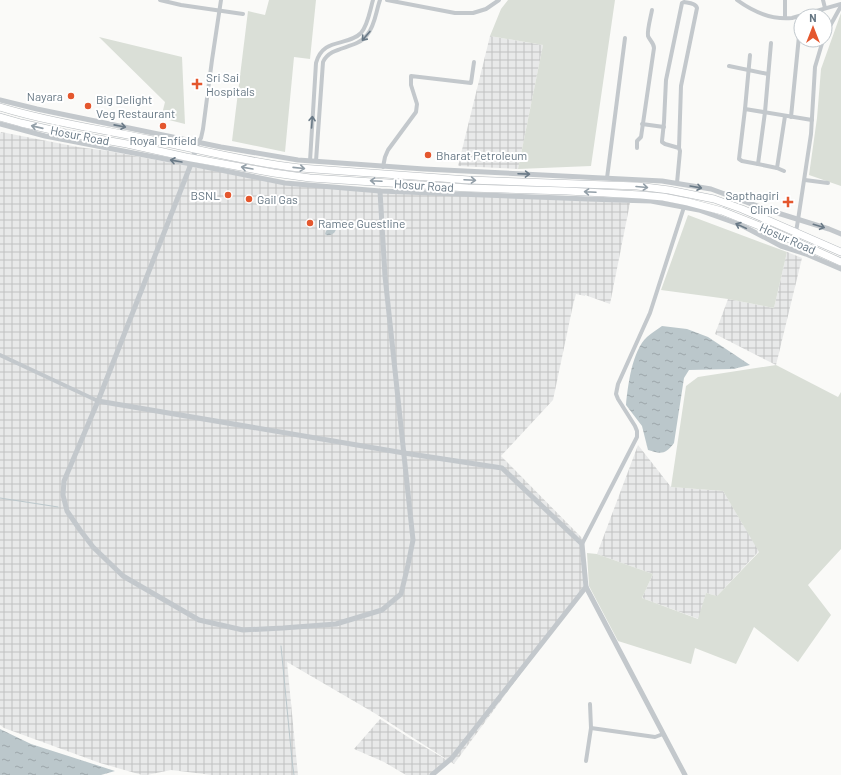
<svg xmlns="http://www.w3.org/2000/svg" width="841" height="775" viewBox="0 0 841 775" font-family="Barlow,sans-serif">
	<style>
		.industrial { fill: url(#industrial-grid) }
		.grass { fill: #dadfd7 }
		.water { fill: url(#water-ripples) }
		.lines { fill: none; stroke-linecap: round; stroke-linejoin: round }
		.stream { stroke: #bbc7cb; stroke-width: 1 }
		.trunk-casing { stroke: #b4b9bd; stroke-width: 8 }
		.minor { stroke: #c3c8cc; stroke-width: 4 }
		.tertiary { stroke: #c3c8cc; stroke-width: 5 }
		.trunk { stroke: #fff; stroke-width: 7 }
		.oneway { stroke: #6a7a87 }
		.oneway2 { stroke: #939fa8 }
		.poi-dot { fill: #e4572e; stroke: #fff; stroke-width: 1.5 }
		.labels { text-anchor: middle; dominant-baseline: central; stroke-width: 4; stroke-linejoin: round; paint-order: stroke }
		.poi-label { font-size: 12px; fill: #657683; stroke: #fff; text-anchor: start }
		.street-label { font-size: 12px; fill: #657683; stroke: #fff }
	</style>
	<defs>
		<pattern id="industrial-grid" width="8" height="8" patternUnits="userSpaceOnUse"><rect width="8" height="8" fill="#e8e9e9"/><path d="M0 4h8M4 0v8" fill="none" stroke="#c0c1c2"/></pattern>
		<pattern id="water-ripples" width="26" height="14" patternUnits="userSpaceOnUse"><rect width="26" height="14" fill="#bbc7cb"/><path d="M2 4q2-2 4 0t4 0M15 11q2-2 4 0t4 0" fill="none" stroke="#9ca6aa"/></pattern>
	</defs>
	<rect width="100%" height="100%" fill="#fafaf8"/>
	<g class="industrial">
		<path d="M490,36L543,45L518,169L458,166Z"/>
		<path d="M1,132L78,147L108,151L285,184L630,203L610,304L585,295V296L576,294L573,305L553,400L501,456L582,538L584,588L454,764L376,714L287,662L298,775H212L171,770L147,775H142L100,763L4,728L0,725V134Z"/>
		<path d="M787,252L802,258L776,365L715,334L728,299L774,308Z"/>
		<path d="M638,445L671,487L723,491L759,551L717,596L706,593L699,619L642,598L653,574L597,554Z"/>
		<path d="M380,719L411,739L447,760L431,775H406L384,762L354,749Z"/>
	</g>
	<g class="grass">
		<path d="M269,0H316L310,59L294,57L285,152L232,141L248,11L265,15Z"/>
		<path d="M508,0H615L591,166L518,169L543,45L490,36L501,9Z"/>
		<path d="M841,13V186L809,175L817,118L821,69Z"/>
		<path d="M99,37L182,57L185,124L161,118L165,102Z"/>
		<path d="M688,215L787,252L774,308L728,299L661,290Z"/>
		<path d="M776,365L838,397L841,392V549L808,585L831,615L798,662L754,627L736,664L695,648L691,664L618,641L589,586L587,553L597,554L653,574L642,598L698,619L706,593L717,596L759,552L723,491L671,487L686,386L698,377Z"/>
	</g>
	<g class="water">
		<path d="M331,226H335L336,228C336,233 331,236 326,235L325,234L326,231Z"/>
		<path d="M662,326L687,329L708,337L750,365L733,369L689,370L684,378L674,443C665,455 661,454 648,450L642,426L626,405C628,385 632,351 647,337C651,333 657,330 662,326Z"/>
		<path d="M0,729L31,744L115,771L101,775H0Z"/>
	</g>
	<g class="lines">
		<g class="stream">
			<path d="M0,498L58,507"/>
			<path d="M281,646L292,760L294,775"/>
		</g>
		<g class="trunk-casing">
			<g id="trunk">
				<path d="M0,107C49,122 99,129 148,139C162,142 176,145 190,148C226,156 263,164 300,168L469,180L637,186L669,190L714,199L742,209L841,252"/>
				<path d="M0,117L21,123L65,133L127,144L186,157L274,173L310,178L468,188L567,191L641,195L663,197L688,202L722,211L772,231L841,262"/>
			</g>
		</g>
		<g class="minor">
			<path d="M160,0L181,5L243,14"/>
			<path d="M387,0L455,13H473L486,9L499,0"/>
			<path d="M737,0C752,11 772,20 792,18L841,4"/>
			<path d="M785,0V18"/>
			<path d="M823,0L825,8"/>
			<path d="M825,35L841,6"/>
			<path d="M771,43L765,112L758,164L777,168L784,171"/>
			<path d="M729,66L768,74"/>
			<path d="M745,109L750,55"/>
			<path d="M791,117L799,36"/>
			<path d="M642,124L664,127"/>
			<path d="M198,142L201,138L203,129L212,60L221,0"/>
			<path d="M637,148V141L641,137L654,48C654,43 650,41 648,36C647,30 651,16 652,10"/>
			<path d="M310,161L316,63C323,37 347,47 361,33C368,25 370,10 373,0"/>
			<path d="M316,161L323,62C331,45 356,50 367,35C375,26 376,11 380,0"/>
			<path d="M758,164L742,161L739,159L745,109L812,120"/>
			<path d="M383,167L385,157L388,150L416,112L417,104L411,85V76L471,83L474,62"/>
			<path d="M777,168L785,116"/>
			<path d="M607,178L625,38"/>
			<path d="M805,180L828,183"/>
			<path d="M677,183L680,151L679,148L681,86L697,8C696,3 688,3 684,2L682,3L666,80L664,122L662,141V142L665,144L679,148"/>
			<path d="M796,232L798,220L811,134L815,67L823,40"/>
			<path d="M0,355L98,401"/>
			<path d="M582,544L637,437V431L635,426L618,399L616,394L618,384L650,313L684,207"/>
			<path d="M591,728L655,737L663,734"/>
			<path d="M586,761L591,728L590,704"/>
		</g>
		<g class="tertiary">
			<path d="M0,100L37,109L221,147L298,160L424,169L662,181L711,189L768,210L829,229L841,234"/>
			<path d="M0,124L45,136L191,164L285,183L380,191L616,200L651,201L699,210L741,225L781,246L806,254L841,269"/>
			<path d="M198,142L191,164L98,401L64,481L63,495L67,511L80,530L93,547L123,576L199,620L243,630L283,628L336,624L382,610L401,594L408,565L413,540L385,276L380,191"/>
			<path d="M98,401L404,453L502,468L582,544L586,587L452,758L432,775"/>
			<path d="M586,587L685,775"/>
		</g>
		<use href="#trunk" class="trunk"/>
	</g>
	<defs><path id="oneway-shaft" d="M-6 0H5M1.5-3L5.5 0L1.5 3" fill="none" stroke-width="1.6" stroke-linecap="round" stroke-linejoin="round"/></defs>
	<g class="oneway">
		<use href="#oneway-shaft" transform="translate(366 36) rotate(131)"/>
		<use href="#oneway-shaft" transform="translate(312 122) rotate(-86)"/>
		<use href="#oneway-shaft" transform="translate(120 126) rotate(11)"/>
		<use href="#oneway-shaft" transform="translate(176 161) rotate(-170)"/>
		<use href="#oneway-shaft" transform="translate(524 174) rotate(2)"/>
		<use href="#oneway-shaft" transform="translate(696 187) rotate(10)"/>
		<use href="#oneway-shaft" transform="translate(741 226) rotate(-155)"/>
		<use href="#oneway-shaft" transform="translate(819 226) rotate(17)"/>
	</g>
	<g class="oneway2">
		<use href="#oneway-shaft" transform="translate(37 127) rotate(-167)"/>
		<use href="#oneway-shaft" transform="translate(247 168) rotate(-170)"/>
		<use href="#oneway-shaft" transform="translate(299 168) rotate(6)"/>
		<use href="#oneway-shaft" transform="translate(470 180) rotate(3)"/>
		<use href="#oneway-shaft" transform="translate(376 181) rotate(-177)"/>
		<use href="#oneway-shaft" transform="translate(642 187) rotate(5)"/>
		<use href="#oneway-shaft" transform="translate(590 192) rotate(-177)"/>
	</g>
	<g class="poi-dot">
		<path d="M195 78h4v4h4v4h-4v4h-4v-4h-4v-4h4z"/>
		<circle cx="71" cy="96" r="4"/>
		<circle cx="88" cy="106" r="4"/>
		<circle cx="163" cy="126" r="4"/>
		<circle cx="428" cy="155" r="4"/>
		<circle cx="228" cy="195" r="4"/>
		<circle cx="249" cy="199" r="4"/>
		<path d="M786 196h4v4h4v4h-4v4h-4v-4h-4v-4h4z"/>
		<circle cx="310" cy="223" r="4"/>
	</g>
	<g class="labels">
		<g class="poi-label">
			<text x="206" y="77">Sri Sai<tspan x="206" dy="14">Hospitals</tspan></text>
			<text x="63" y="96" text-anchor="end">Nayara</text>
			<text x="96" y="99">Big Delight<tspan x="96" dy="14">Veg Restaurant</tspan></text>
			<text x="163" y="140" text-anchor="middle">Royal Enfield</text>
			<text x="436" y="155">Bharat Petroleum</text>
			<text x="220" y="195" text-anchor="end">BSNL</text>
			<text x="779" y="195" text-anchor="end">Sapthagiri<tspan x="779" dy="14">Clinic</tspan></text>
			<text x="257" y="199">Gail Gas</text>
			<text x="318" y="223">Ramee Guestline</text>
		</g>
		<g class="street-label">
			<text transform="translate(80 135) rotate(11)">Hosur Road</text>
			<text transform="translate(424 185) rotate(4)">Hosur Road</text>
			<text transform="translate(788 238) rotate(24)">Hosur Road</text>
		</g>
	</g>
	<g transform="translate(813 28)"><circle r="19" fill="#ffffff" stroke="#c1c8cd"/>
	<path d="M0-3L7 15L0 10L-7 15Z" fill="#e4572e"/>
	<text y="-6" font-size="11" font-weight="bold" text-anchor="middle" fill="#657683">N</text>
	</g>
</svg>
